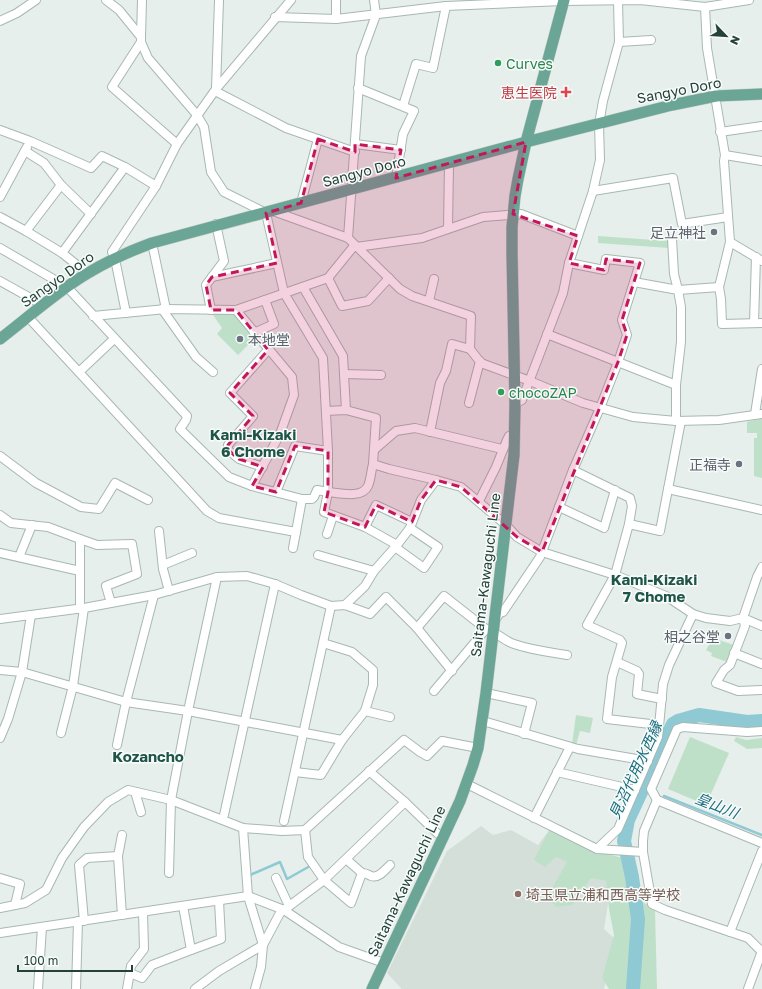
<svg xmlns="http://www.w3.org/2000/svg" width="762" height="989" viewBox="0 0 762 989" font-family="'Golos Text','Noto Sans JP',sans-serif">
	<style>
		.built { fill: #d4dfda }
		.green { fill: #bfe0c8 }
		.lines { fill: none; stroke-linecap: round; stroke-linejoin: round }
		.stream { stroke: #8ec9d4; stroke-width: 2.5 }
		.river { stroke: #8ec9d4; stroke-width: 14 }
		.minor-casing { stroke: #a8b8b2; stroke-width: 10 }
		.major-casing { stroke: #c2cac8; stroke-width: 12 }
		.minor { stroke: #fff; stroke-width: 8 }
		.major { stroke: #6aa596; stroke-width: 11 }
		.marked { fill: #c2185b; fill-opacity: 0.2; stroke: #c2185b; stroke-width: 3; stroke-dasharray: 8 5; stroke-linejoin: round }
		.leisure-dot { fill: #2e9e5b; stroke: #f7fbf9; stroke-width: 1.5 }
		.health-dot { fill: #e0444e; stroke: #f7fbf9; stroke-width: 1.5 }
		.worship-dot { fill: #6b7280; stroke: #f7fbf9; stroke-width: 1.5 }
		.education-dot { fill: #8d6e63; stroke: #f7fbf9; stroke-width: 1.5 }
		.labels { text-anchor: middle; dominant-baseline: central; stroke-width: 3; stroke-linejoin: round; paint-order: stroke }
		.leisure-label { font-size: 14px; fill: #27864d; stroke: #f7fbf9; text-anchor: start }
		.street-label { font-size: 14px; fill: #24423a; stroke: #f7fbf9 }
		.health-label { font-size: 14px; fill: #be3a42; stroke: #f7fbf9; text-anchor: end }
		.worship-label { font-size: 14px; fill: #5b616d; stroke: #f7fbf9; text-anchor: end }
		.education-label { font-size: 14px; fill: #785e54; stroke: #f7fbf9; text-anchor: start }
		.neighbourhood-label { font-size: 15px; font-weight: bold; fill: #1f5548; stroke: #f7fbf9 }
		.water-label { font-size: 15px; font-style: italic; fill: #1c6f80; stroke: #f7fbf9 }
	</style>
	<rect width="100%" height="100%" fill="#e6efeb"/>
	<path class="built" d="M481,826L493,835L511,830L538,845L547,833L583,851L615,859L604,929L616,940L604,989H401V988L387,973L447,851Z"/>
	<g class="green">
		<path d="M598,236L668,241L669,248L598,243Z"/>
		<path d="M211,312L234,314L255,338L238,355L217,334L222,328Z"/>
		<path d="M762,418V478L754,476V438H757V433H747V422Z"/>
		<path d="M713,638L734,645L729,661L727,662L711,656L712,653L706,650Z"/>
		<path d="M576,715L593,718L590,733L580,731L576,745L572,744Z"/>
		<path d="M690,737L729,753L706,805L668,789Z"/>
		<path d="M736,737L746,740L762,738V748L747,749L734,741Z"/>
		<path d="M549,830L587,849L631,860L637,867L640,900L655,910L657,989H609L602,978L614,935L609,909L606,881L591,878L572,905L556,907L550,900L549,894L567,862L556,857L545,867L534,860Z"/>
	</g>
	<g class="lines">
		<g class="stream">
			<path d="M664,796L762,835"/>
			<path d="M250,875L280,862L287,879L310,866L311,867"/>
		</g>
		<path class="river" d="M633,989L638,919L632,877L624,841L628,820L663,745L673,724L678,721L699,715L747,722L762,721"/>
		<g class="minor-casing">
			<g id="minor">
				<path d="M336,0V19"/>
				<path d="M618,1L619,42"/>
				<path d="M705,7L707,48L725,155L724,161L730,242L719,287L721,299L722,324L762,323"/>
				<path d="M275,17L336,19L446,6L563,1L640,0L705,7L749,0"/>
				<path d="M0,21L17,13L36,0"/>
				<path d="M141,37L142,0"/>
				<path d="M141,42L112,87L177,144"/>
				<path d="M358,88L414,111L403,134L396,178"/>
				<path d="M216,89L219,0"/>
				<path d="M215,91L286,128L355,152"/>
				<path d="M403,106L416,64L433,68L446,6"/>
				<path d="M0,130L30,141L91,168L102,156L125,167L156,186"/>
				<path d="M720,132L762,126"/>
				<path d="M355,144L401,150"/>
				<path d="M25,151L44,163L61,185L91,214"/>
				<path d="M725,155L762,161"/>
				<path d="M593,191L673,178L682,224L728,217"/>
				<path d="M0,197L27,147"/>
				<path d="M301,203L318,139"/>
				<path d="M273,211L348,238L400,289L412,296L471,316L470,349L481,363L530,381L583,403L633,417L676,421L719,420L762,414"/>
				<path d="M0,217L26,231L62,253L87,273"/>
				<path d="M448,228L449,164"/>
				<path d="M26,231L61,185"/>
				<path d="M348,238L361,56L376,15L374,0"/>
				<path d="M672,239L674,274L678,290L681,307V342L676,385V421"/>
				<path d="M730,242L762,261"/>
				<path d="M152,243L166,309"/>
				<path d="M356,247L422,238L483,217L521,214L578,236"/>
				<path d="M0,248L67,287L187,416L186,420L180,429L229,477L252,486L302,499H312L314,497L317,490L328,492V451L323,358L284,293L266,213L224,192L211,172L204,127L197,115L148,58L141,42V37L119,10L106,0"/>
				<path d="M62,253L125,167"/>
				<path d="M212,277L277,263"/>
				<path d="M328,278L342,306L368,301L389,278"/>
				<path d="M0,281L43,305"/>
				<path d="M634,282L678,290L719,287"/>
				<path d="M303,287L343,356L346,410"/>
				<path d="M429,301L434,279"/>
				<path d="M162,309L196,357L213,372"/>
				<path d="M211,310L206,285L224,261L216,224"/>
				<path d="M236,310L292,377L294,395L280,434L252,486"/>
				<path d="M126,313L115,259L112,252L156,186L177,144L216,89L291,0"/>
				<path d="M93,316L166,309L236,310L328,278L354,246"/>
				<path d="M28,317L207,511L219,518L296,532L302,499"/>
				<path d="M754,323L756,257"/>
				<path d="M254,333L274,324L265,300"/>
				<path d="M547,334L676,385"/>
				<path d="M79,372L114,339"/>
				<path d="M344,374L381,375"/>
				<path d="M469,403L480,361"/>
				<path d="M515,404L522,400L563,293L569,263L593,191L600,160L599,124L603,101L619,42L651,40"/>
				<path d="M326,411L346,410L376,418L373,464"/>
				<path d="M755,414L762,369"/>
				<path d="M430,432L440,383L446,371L452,344L470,349"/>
				<path d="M374,450L396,431L415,428L502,449"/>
				<path d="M0,456L36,483L81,507L99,509L115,483L148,500"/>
				<path d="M263,467L239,459L228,450V445L253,416L230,393L268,350"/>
				<path d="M573,470L630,498L632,506L629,524L615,575L587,625L620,640L622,643L612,677L607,719L659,725"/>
				<path d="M668,489L762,510"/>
				<path d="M276,492L295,446L328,451"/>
				<path d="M479,501L496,467L507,440L509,436L515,435"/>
				<path d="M559,507L604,528L615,490"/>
				<path d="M0,515L11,523L48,527L80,539"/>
				<path d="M629,524L660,531L681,421"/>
				<path d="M365,527L376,505L412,522"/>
				<path d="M159,531L163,569L169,591"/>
				<path d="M327,534L333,516"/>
				<path d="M397,545L365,527L324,512L328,492C339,493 362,499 368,486C371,479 371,471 373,464L389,469L436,480"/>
				<path d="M395,547L424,568L438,547L410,528"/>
				<path d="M293,548L296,532"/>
				<path d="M0,553L80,571"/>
				<path d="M318,555L374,571"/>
				<path d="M19,557L32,525"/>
				<path d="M163,565L192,553"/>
				<path d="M345,605L365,586L374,571L397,545L410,528L421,500L436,480L461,487L506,525L517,537L542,552L615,575L666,596L693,614L706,618L730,621L743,618L757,577L762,567"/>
				<path d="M80,609V539L97,545L132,544L137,574L106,586L111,603"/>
				<path d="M0,619L84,608L154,595L217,577L247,576L275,584L301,595L331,606L345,605L370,614L386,597L417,628L452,671"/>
				<path d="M495,620L500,613L503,612L540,557L573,470L600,408L618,362L627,335L622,320L640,263L606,259L604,270L569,263"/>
				<path d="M762,626L743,618L745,626L730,665L724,670L716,683L738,691L762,690"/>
				<path d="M417,628L444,596L486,629C497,632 504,641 514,644C531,650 549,652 567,655"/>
				<path d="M734,653L762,664"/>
				<path d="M617,662L637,671L639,674L637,694L662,699"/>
				<path d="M0,670L22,672L126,702L188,711L342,740"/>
				<path d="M434,691L486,629"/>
				<path d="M486,693L532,703L524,734"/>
				<path d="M365,711L390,717"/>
				<path d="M483,721L578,749L648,761"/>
				<path d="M61,733L73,686L84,608"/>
				<path d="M0,738L8,719L22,672L31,615"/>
				<path d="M117,745L126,702L154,595"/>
				<path d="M369,771L405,802L437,833L444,837"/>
				<path d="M295,772L321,775L342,740L365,711L373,685V670L352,652L323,643"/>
				<path d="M557,772L635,790"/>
				<path d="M467,784L597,849L643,852"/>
				<path d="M136,792V795L141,812"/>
				<path d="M657,800L651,789L677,729L683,727L747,732L762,731"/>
				<path d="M224,815L275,584"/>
				<path d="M534,818L570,747"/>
				<path d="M284,821L331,606"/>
				<path d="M243,828L282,831L305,830L404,740L420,752L427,756L442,741L478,748"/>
				<path d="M305,830L308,857L324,880L284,910L339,947L384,963"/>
				<path d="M122,835L118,856L122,915"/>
				<path d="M762,843L657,800L644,831L643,841V852L652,904L665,910L748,938L762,952"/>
				<path d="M597,849L618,829L658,737L663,684L669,665L693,614"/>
				<path d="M346,859L362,873L351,903L324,880C351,854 378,828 405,802"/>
				<path d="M169,873L171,800L188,711L217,577"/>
				<path d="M362,873C366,873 367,874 371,876C378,879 385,870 390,865"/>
				<path d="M0,878L20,884L15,905"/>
				<path d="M276,878L289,906"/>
				<path d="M183,906L191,950L221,939L219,901"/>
				<path d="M0,908L25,903L46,890L62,858L84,827L108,802L128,790L171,800L243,828L248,896L263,945L261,967L255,989"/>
				<path d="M84,921L79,865L87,858L118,856"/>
				<path d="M730,932L762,851"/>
				<path d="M0,933L248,896L284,910L280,913L263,945L219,971L195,989"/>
				<path d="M130,973L142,978L152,965L191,950"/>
				<path d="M38,989L42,927"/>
				<path d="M76,989L78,921"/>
				<path d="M127,989L131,966L144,949L143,912"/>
				<path d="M748,989L762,951"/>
			</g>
		</g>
		<g class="major-casing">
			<g id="major">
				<path d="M0,339C29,317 57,291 88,273C108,261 130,251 152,243L526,142L672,105L716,96L762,94"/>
				<path d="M372,989L460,801L473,765L478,748L486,693L514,455L515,404L512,253V227L515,196L518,179L526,142L564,0"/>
			</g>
		</g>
		<use href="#minor" class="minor"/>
		<use href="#major" class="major"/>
	</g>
	<path class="marked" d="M318,139L355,152V144L401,150L396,178L526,142L513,214L578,236L569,263L604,270L606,259L640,263L622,320L627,335L618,362L542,552L517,537L461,487L436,480L421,500L412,522L376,505L365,527L324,512L328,492V451L295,446L276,492L252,486L263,467L239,459L228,450V445L253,416L230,393L268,350L236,310H211L206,285L212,277L277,263L266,213L301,203Z"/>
	<g class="leisure-dot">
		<circle cx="498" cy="63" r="4"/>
		<circle cx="501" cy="392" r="4"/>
	</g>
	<path class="health-dot" d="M564 86h4v4h4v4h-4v4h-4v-4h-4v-4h4z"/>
	<g class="worship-dot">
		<circle cx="714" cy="232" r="4"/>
		<circle cx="240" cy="339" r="4"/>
		<circle cx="739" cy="464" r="4"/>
		<circle cx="728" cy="636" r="4"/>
	</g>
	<circle class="education-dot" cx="518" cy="894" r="4"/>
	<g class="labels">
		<g class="leisure-label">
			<text x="506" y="63">Curves</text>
			<text x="509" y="392">chocoZAP</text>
		</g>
		<g class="street-label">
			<text transform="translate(679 90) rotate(-11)">Sangyo Doro</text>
			<text transform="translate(364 171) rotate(-15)">Sangyo Doro</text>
			<text transform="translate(57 279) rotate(-35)">Sangyo Doro</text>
			<text transform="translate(485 575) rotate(-83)">Saitama-Kawaguchi Line</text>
			<text transform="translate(406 881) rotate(-65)">Saitama-Kawaguchi Line</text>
		</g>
		<g class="health-label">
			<text x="557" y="92">恵生医院</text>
		</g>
		<g class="worship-label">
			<text x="706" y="232">足立神社</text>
			<text x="248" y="339" text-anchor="start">本地堂</text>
			<text x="731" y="464">正福寺</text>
			<text x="720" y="636">相之谷堂</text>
		</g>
		<g class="education-label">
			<text x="526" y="894">埼玉県立浦和西高等学校</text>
		</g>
		<g class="neighbourhood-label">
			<text x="253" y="434">Kami-Kizaki<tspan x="253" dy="17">6 Chome</tspan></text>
			<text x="654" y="579">Kami-Kizaki<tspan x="654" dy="17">7 Chome</tspan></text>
			<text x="148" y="756">Kozancho</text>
		</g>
		<g class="water-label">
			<text transform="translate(635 770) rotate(-65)">見沼代用水西縁</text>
			<text transform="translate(717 805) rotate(22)">皇山川</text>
		</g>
	</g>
	<g transform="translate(726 36) rotate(115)" stroke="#f7fbf9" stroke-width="3" paint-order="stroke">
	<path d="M0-3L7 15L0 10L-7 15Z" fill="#24423a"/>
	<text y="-6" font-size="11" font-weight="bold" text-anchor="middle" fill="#24423a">N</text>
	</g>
	<path d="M18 965v6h114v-6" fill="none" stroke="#24423a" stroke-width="2"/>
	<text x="24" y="965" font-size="12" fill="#24423a" stroke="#f7fbf9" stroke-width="3" paint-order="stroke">100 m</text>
</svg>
